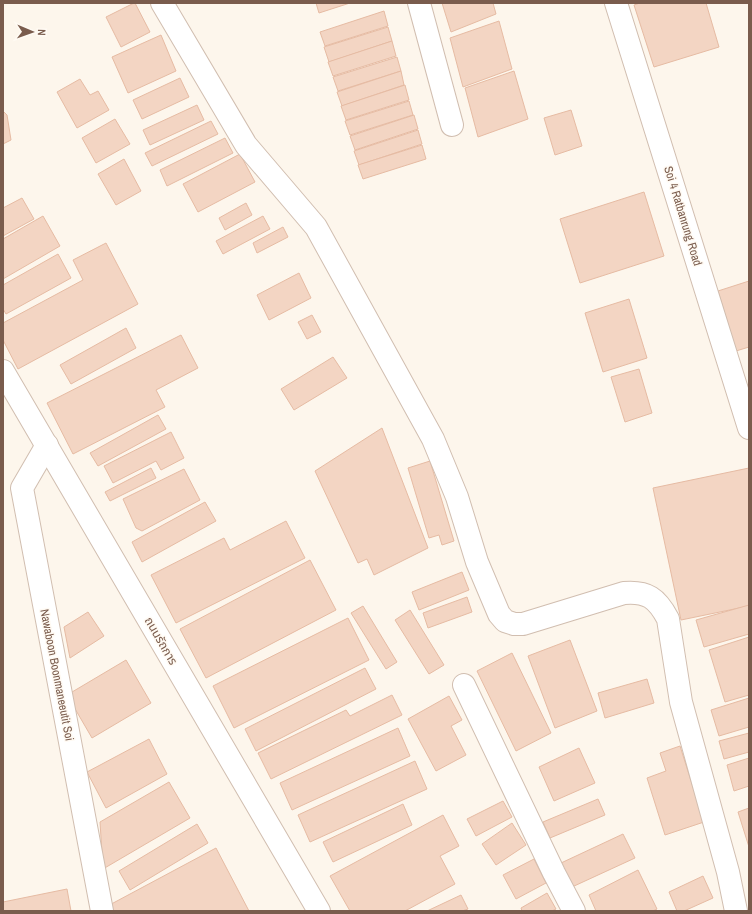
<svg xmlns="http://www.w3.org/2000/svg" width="752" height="914" viewBox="0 0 752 914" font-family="'Archivo Narrow','Noto Sans Thai',sans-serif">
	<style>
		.building { fill: #f3d5c3; stroke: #e6bba3 }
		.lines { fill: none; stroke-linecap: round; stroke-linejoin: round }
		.minor-casing { stroke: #d1beb0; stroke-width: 24 }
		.minor { stroke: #fff; stroke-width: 22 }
		.labels { text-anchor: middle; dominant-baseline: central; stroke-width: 3; stroke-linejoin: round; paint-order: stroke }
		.street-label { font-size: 12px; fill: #7a5c4d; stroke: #fffaf3 }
	</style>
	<rect width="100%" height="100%" fill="#fdf6ec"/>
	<g class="building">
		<path d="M134,3H135L150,32L121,47L106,17Z"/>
		<path d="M316,3H350L319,13Z"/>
		<path d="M442,3H493L496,14L451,32Z"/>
		<path d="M640,3H706L719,47L654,67L634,5Z"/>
		<path d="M384,11L388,26L325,46L320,32Z"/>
		<path d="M499,21L512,69L463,87L450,38Z"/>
		<path d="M388,27L392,41L329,62L324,47Z"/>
		<path d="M161,35L176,71L128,93L112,57Z"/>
		<path d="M392,41L396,56L333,76L328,62Z"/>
		<path d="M397,57L401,71L338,91L333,77Z"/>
		<path d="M401,71L404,85L342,106L337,92Z"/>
		<path d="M514,71L528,119L478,137L465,88Z"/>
		<path d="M180,78L189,97L142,119L133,100Z"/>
		<path d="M80,79L90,95L98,91L109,110L77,128L57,92Z"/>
		<path d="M405,85L409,100L346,120L341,106Z"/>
		<path d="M409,101L413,115L350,135L345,121Z"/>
		<path d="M197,105L204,120L150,145L143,130Z"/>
		<path d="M571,110L582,146L555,155L544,118Z"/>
		<path d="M3,111L7,115L11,140L3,144Z"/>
		<path d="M414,115L418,129L355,150L350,136Z"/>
		<path d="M115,119L130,144L96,163L82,138Z"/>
		<path d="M211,121L218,134L152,166L145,153Z"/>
		<path d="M418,130L422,144L359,165L354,151Z"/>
		<path d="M225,138L233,153L167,186L160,170Z"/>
		<path d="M422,145L426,159L363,179L358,165Z"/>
		<path d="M240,154L255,182L198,212L183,184Z"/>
		<path d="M124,159L141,191L116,205L98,174Z"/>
		<path d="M644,192L664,256L580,283L560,219Z"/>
		<path d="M22,198L34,219L3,236V208Z"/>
		<path d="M246,203L252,215L225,230L219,218Z"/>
		<path d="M43,216L60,246L3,279V239Z"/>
		<path d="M263,216L270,229L223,254L216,241Z"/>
		<path d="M283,227L288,237L257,253L253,243Z"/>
		<path d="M106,243L138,304L18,369L3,340V323L83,280L73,260Z"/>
		<path d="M58,254L71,278L6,314L3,309V285Z"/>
		<path d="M299,273L311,298L269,320L257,295Z"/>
		<path d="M749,281V347L736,351L718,291Z"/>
		<path d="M629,299L647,358L603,372L585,313Z"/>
		<path d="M312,315L321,332L307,339L298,322Z"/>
		<path d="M126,328L136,348L71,384L60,365Z"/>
		<path d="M181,335L198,368L156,390L165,407L73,454L47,403Z"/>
		<path d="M333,357L347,378L294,410L281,389Z"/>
		<path d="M639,369L652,413L625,422L611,377Z"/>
		<path d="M158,415L166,429L98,466L90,453Z"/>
		<path d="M382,428L428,548L374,575L367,559L358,563L315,471Z"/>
		<path d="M171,432L184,458L161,470L156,461L113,483L104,466Z"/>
		<path d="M430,461L454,541L442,545L439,535L429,538L408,468Z"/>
		<path d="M151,468L156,478L110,501L105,492Z"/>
		<path d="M749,468V606L681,620L653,488Z"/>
		<path d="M184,469L200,500L142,531L136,528L123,499Z"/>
		<path d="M205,502L216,521L142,562L132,542Z"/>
		<path d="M286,521L305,558L176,623L151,575L224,538L230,550Z"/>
		<path d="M310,560L336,610L206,678L180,629Z"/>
		<path d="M462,572L469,590L419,610L412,592Z"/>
		<path d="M467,597L472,612L428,628L423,613Z"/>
		<path d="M749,605V634L704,647L696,620Z"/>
		<path d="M363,606L397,662L386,669L351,613Z"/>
		<path d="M410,610L444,665L429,674L395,620Z"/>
		<path d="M88,612L104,636L70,658L64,627Z"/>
		<path d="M348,618L369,660L234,728L213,686Z"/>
		<path d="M749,637V695L725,702L709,650Z"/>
		<path d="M570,640L597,711L555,728L528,656Z"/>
		<path d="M512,653L551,733L516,751L477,671Z"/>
		<path d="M126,660L151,703L92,738L67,695Z"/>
		<path d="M365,668L376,689L256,751L245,729Z"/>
		<path d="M647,679L654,703L605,718L598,693Z"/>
		<path d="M392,695L402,715L271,779L258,753L346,710L350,716Z"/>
		<path d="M449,696L462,720L451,726L466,755L436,771L408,719Z"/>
		<path d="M749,698V727L719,736L711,710Z"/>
		<path d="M398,728L410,756L292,810L280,783Z"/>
		<path d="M749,733V752L724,759L719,741Z"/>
		<path d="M149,739L167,774L106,808L87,772Z"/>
		<path d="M680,746L704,822L665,835L647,778L666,771L660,753Z"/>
		<path d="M579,748L595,783L554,801L539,767Z"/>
		<path d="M749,758V786L734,791L727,765Z"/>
		<path d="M415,761L427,789L310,842L298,815Z"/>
		<path d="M169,782L190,818L103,869L100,822Z"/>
		<path d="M598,799L605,815L550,838L543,822Z"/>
		<path d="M503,801L512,817L476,836L467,819Z"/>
		<path d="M403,804L412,825L333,862L323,842Z"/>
		<path d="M749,808V847L738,812Z"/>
		<path d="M443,815L459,846L440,856L455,884L405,911H350L330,876Z"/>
		<path d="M512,823L526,845L496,865L482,844Z"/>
		<path d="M197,824L208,843L130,890L119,871Z"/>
		<path d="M623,834L635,858L572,887L561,863Z"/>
		<path d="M216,848L249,911H102V909Z"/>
		<path d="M534,859L546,883L516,899L503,875Z"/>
		<path d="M638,870L657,909L653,911H596L589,895Z"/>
		<path d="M703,876L713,898L684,911H677L669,892Z"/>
		<path d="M67,889L71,911H3V902Z"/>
		<path d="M547,893L556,909L552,911H522L521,908Z"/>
		<path d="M461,895L468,909L462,911H427Z"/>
	</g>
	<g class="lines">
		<g class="minor-casing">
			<g id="minor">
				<path d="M162,3L246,145L316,227L433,439L457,497L477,562L499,614L505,621L514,624H523L624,593C647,591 657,598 668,619L681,702L728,872L736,911"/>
				<path d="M419,3L452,125"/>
				<path d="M616,3L749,428"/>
				<path d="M3,371L319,911"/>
				<path d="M47,445L22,488L102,911"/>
				<path d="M464,685L554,873L574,911"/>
			</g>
		</g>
		<use href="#minor" class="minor"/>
	</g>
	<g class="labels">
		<g class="street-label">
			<text transform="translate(683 216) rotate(73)">Soi 4 Ratbanrung Road</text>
			<text transform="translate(161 641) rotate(60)">ถนนรัถการ</text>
			<text transform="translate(57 675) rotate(79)">Nawaboon Boonmaneeutit Soi</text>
		</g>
	</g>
	<rect width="752" height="914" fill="none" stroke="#7a5c4d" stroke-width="8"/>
	<g transform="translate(32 32) rotate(92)" stroke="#fffaf3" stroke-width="3" paint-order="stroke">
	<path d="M0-3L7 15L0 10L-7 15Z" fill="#7a5c4d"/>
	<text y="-6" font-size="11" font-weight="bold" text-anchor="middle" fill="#7a5c4d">N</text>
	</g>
</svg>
